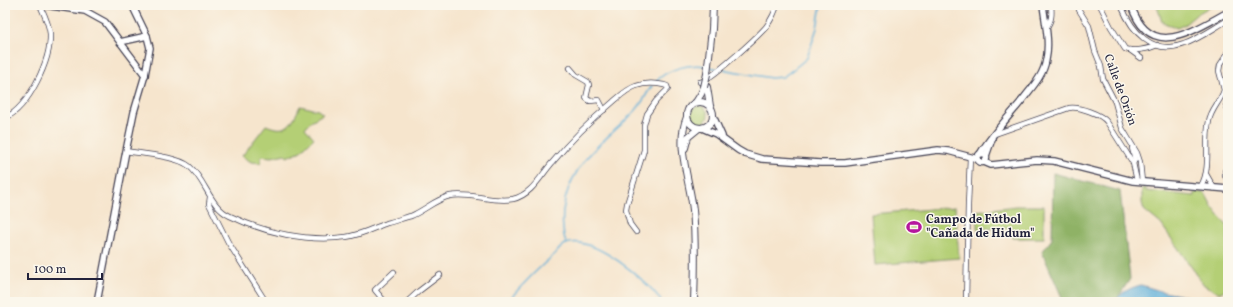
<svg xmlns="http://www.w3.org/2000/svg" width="1233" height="307" viewBox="0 0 1233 307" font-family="Vollkorn,serif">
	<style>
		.green { fill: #b4cf75; stroke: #6b7858 }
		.forest { fill: #8fb266; stroke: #586a50 }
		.water { fill: #5eafd9; stroke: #40688a }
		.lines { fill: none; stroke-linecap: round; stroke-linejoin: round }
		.stream { stroke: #5eafd9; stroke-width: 1.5 }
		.minor-casing { stroke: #423f51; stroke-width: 6 }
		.tertiary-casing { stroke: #423f51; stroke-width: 8 }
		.secondary-casing { stroke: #423f51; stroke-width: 8 }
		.minor { stroke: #fff; stroke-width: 4.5 }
		.tertiary { stroke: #fff; stroke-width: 5.5 }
		.secondary { stroke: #fff; stroke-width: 6 }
		.secondary-bridge-casing { stroke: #423f51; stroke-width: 8; stroke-linecap: butt }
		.secondary-bridge { stroke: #fff; stroke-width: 6 }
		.labels { text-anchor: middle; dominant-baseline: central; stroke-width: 3; stroke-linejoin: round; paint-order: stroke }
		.street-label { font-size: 12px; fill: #22223b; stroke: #fbf7ec }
		.poi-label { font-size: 12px; font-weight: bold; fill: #22223b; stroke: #fbf7ec; text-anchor: start }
	</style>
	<rect width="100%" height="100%" fill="#fbf7ec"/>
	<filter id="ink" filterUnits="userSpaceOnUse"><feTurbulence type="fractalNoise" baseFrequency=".025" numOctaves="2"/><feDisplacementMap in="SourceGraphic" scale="8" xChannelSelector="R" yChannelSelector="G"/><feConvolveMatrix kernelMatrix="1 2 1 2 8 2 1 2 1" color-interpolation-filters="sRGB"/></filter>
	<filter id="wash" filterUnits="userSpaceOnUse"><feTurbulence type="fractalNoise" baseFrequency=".012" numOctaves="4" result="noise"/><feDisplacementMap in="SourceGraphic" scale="16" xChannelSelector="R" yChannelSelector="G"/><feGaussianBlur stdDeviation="0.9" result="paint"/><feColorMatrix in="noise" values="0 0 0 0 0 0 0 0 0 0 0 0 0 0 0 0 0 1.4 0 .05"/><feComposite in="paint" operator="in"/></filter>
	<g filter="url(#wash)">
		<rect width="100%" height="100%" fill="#f6e5cd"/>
		<g class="green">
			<path d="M1161,5H1213L1197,14L1184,25L1177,28L1162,22L1157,6Z"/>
			<circle cx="699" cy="115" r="9"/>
			<path d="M300,106L318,110L323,114L311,121L305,128L314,138L301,151L287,157L285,154L272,157L261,156V163L251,162L242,156L266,125C287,134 292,124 300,106Z"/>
			<path d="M1142,188H1146V191L1195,196V192L1205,193L1213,208L1228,227V288L1219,293L1204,285L1161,224L1144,210L1142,203Z"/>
			<path d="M1016,206H1044V238H1013L1011,228L977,229V211Z"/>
			<path d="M955,207L959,258L875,265L871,214Z"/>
		</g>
		<path class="forest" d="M1053,173L1120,191L1130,279L1115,302H1064L1042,252L1052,239Z"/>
		<path class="water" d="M1141,285L1164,292L1217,302L1228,299V302H1115C1121,292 1130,288 1141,285Z"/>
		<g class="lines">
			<g class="stream">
				<path d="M710,67L718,69"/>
				<path d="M721,69L771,78L783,77L795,68L807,58L817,28L821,5"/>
				<path d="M655,83C666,69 689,63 706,66"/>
				<path d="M566,244C557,214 566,184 585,160C598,143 618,129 633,113C642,105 645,95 652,86"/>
				<path d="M507,302C522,285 537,269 555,254C558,251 562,245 566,244C592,234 649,281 662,302"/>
			</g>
		</g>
	</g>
	<g filter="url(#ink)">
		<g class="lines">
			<g class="minor-casing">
				<g id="minor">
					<path d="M1079,5V10L1089,26L1095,51L1101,66L1103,79L1115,102L1122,128L1137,153L1140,162L1142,182"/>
					<path d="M1100,5L1111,27L1125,49C1133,52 1149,49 1157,45"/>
					<path d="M1121,5C1132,32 1152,56 1184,44C1199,39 1214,28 1228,20"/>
					<path d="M1046,28C1052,21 1052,14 1051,5"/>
					<path d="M1130,50L1141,58"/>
					<path d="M570,68L576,75L588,82L589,85L586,98L590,101L599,100L604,110"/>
					<path d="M700,82C710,81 758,36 766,27C771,20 775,13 777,5"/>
					<path d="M1226,106H1228"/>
					<path d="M5,118C29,107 51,60 50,34C49,24 44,14 40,5"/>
					<path d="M995,134L1069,108C1078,106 1101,114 1107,122L1133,163L1137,181"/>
					<path d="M1132,148L1135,160L1133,163"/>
					<path d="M126,151C142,154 177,156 189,166C206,180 209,206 230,216C265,233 307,242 346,237C360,235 374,228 387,223C395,221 403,218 411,216C425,210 436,199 450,196C471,192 492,203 513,199C531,195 540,177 551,164C570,141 590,121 613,102C620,96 627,89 636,86C644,83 655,83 664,85L667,86L668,89L656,101L647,114L644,125V150L627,204L626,210L630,224L636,232"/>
					<path d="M1225,171V176L1228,179"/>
					<path d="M1206,174L1214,188"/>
					<path d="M1201,186C1212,167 1204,143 1209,121C1211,109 1221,101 1224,90L1219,71L1220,65L1228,53"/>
					<path d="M210,197L209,204L228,242L266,302"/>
					<path d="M385,302L375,290L394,272"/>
					<path d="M407,302L419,291L440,275"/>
					<path d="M966,302L968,205L970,157"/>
				</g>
			</g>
			<g class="tertiary-casing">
				<g id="tertiary">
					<path d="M44,5L85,11L105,22L145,75"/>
					<path d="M1131,5C1150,62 1192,31 1228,12"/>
					<path d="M120,42L147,36"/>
					<path d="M713,116L722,136"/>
					<path d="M702,128L716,134L738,150L745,154L762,159L820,163H845L938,150L948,151L978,159"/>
					<circle cx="982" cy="158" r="4.5"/>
					<path d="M980,154C992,133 1012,114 1027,94C1035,84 1044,73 1046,60C1050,42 1045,22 1043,5"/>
					<path d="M986,156L992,139"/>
					<path d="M984,162L991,165L1037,160L1054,161L1133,181L1228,189"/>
					<path d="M97,302L126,151L134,112L145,75L150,48L147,36L132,5"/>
				</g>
			</g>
			<g class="secondary-casing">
				<g id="secondary">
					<path d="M707,74L712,29L713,5"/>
					<path d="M707,87L710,106"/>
					<circle cx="700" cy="115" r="13"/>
					<path d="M696,102L701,94L704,87"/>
					<path d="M687,117C675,145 690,181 693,210C696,241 695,272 694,302"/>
					<path d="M685,148L688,137L699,128"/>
				</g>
			</g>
			<use href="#minor" class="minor"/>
			<use href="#tertiary" class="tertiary"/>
			<use href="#secondary" class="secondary"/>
			<g class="secondary-bridge-casing">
				<path id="secondary-bridge" d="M704,87L707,74"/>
			</g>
			<use href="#secondary-bridge" class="secondary-bridge"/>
		</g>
	</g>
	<defs>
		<g id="stadium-bare" transform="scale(1.2)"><path d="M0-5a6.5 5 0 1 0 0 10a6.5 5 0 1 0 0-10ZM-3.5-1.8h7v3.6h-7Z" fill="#b5179e" stroke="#fbf7ec" stroke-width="2.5" paint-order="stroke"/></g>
	</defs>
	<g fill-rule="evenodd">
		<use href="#stadium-bare" x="914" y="227"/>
	</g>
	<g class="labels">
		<g class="street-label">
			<text transform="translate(1120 90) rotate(70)">Calle de Orión</text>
		</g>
		<g class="poi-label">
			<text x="926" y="220">Campo de Fútbol<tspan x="926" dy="14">"Cañada de Hidum"</tspan></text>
		</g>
	</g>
	<rect width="1233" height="307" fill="none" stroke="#fbf7ec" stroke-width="20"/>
	<path d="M28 273v6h74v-6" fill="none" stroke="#22223b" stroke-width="2"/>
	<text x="34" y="273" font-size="12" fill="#22223b" stroke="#fbf7ec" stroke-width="3" paint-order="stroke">100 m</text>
</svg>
